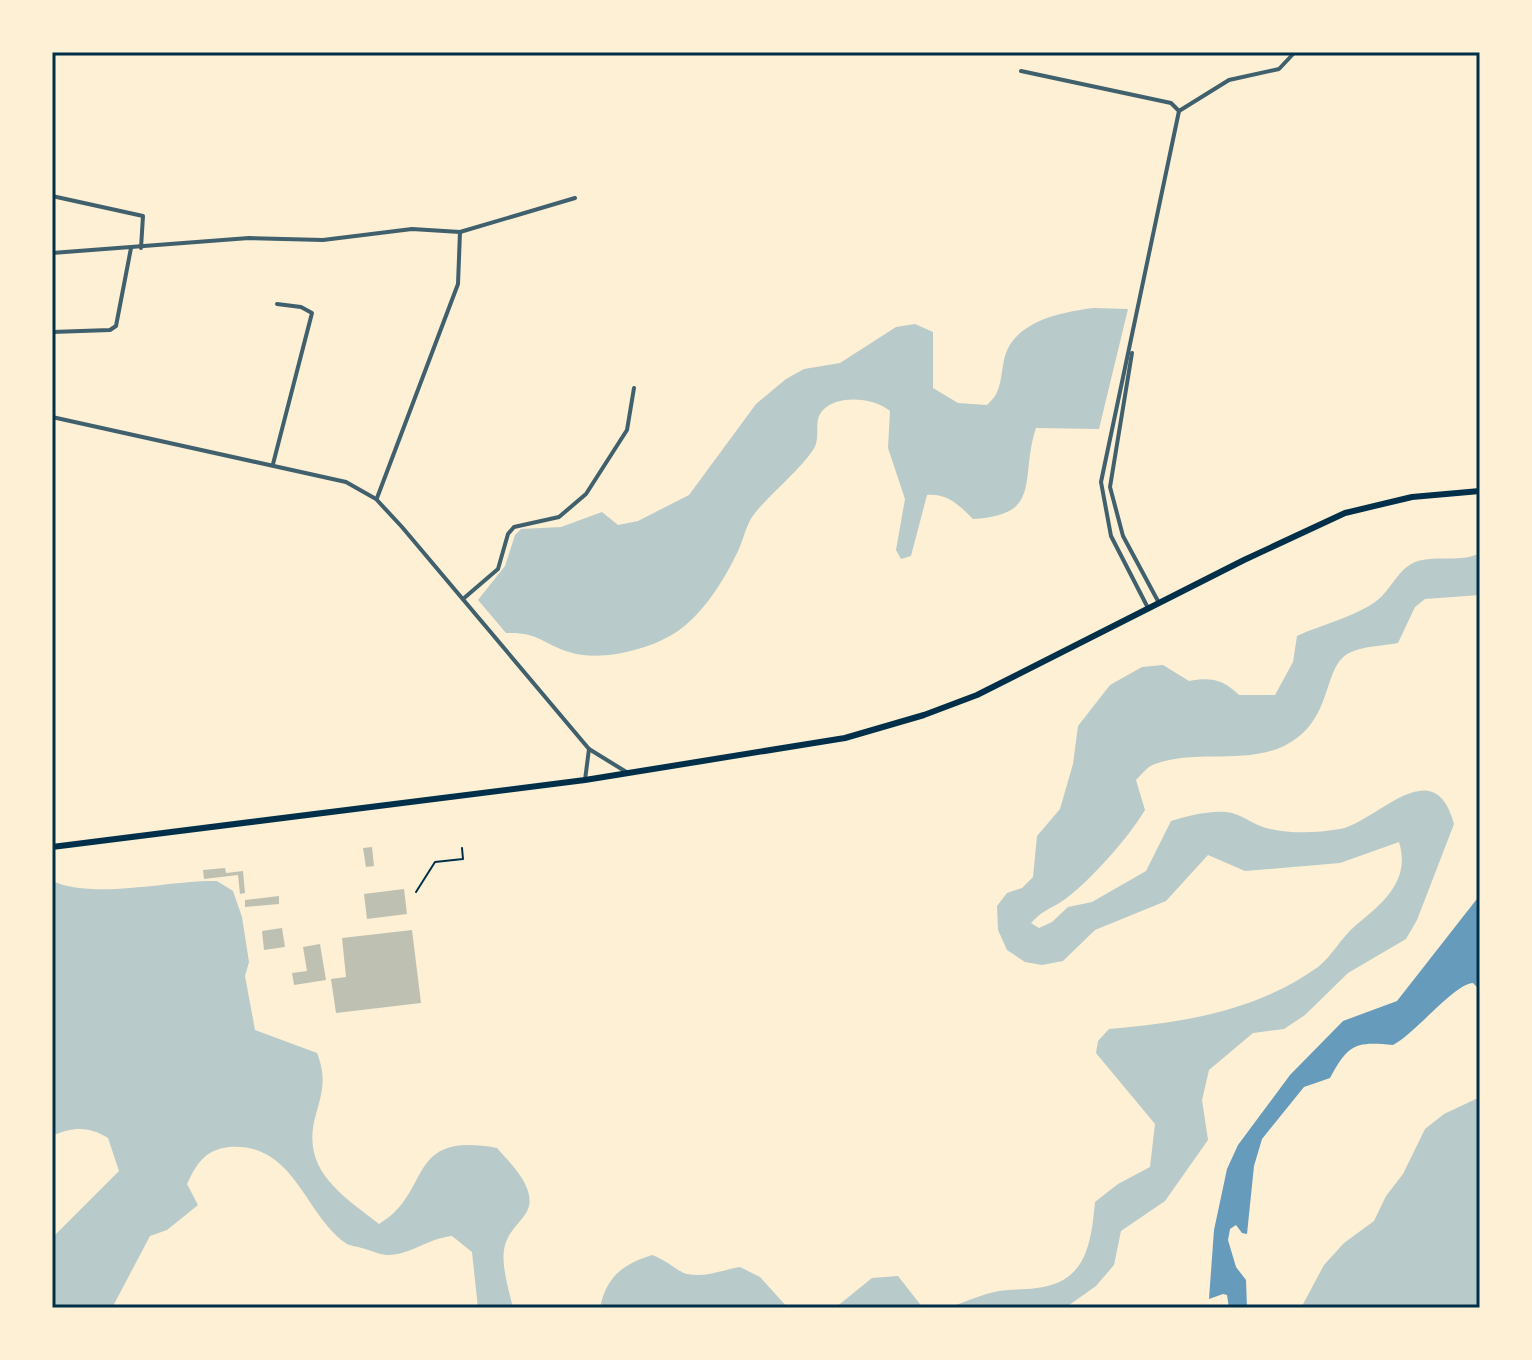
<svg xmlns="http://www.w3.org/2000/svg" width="1532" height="1360" viewBox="0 0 1532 1360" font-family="'Fira Sans Condensed',sans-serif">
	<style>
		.green { fill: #b9caca }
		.water { fill: #669bbc }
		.building { fill: #bec0b2 }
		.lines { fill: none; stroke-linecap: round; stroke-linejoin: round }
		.path { stroke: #003049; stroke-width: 2 }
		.minor { stroke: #3f606c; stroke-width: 4 }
		.primary { stroke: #003049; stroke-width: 6 }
		.neatline { fill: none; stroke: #003049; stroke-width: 3 }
	</style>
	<rect width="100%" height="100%" fill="#fdf0d5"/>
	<g class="green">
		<path d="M1094,308L1128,309L1099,429L1036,428C1019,479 1044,515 973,519C959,505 947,493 927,495L911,556L901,559L896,550L905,499L888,448L890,411C875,398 838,394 823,410C812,421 822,438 813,450C797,473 773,491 755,513C745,525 743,544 735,557C722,584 700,617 675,633C648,650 600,662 569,652C541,643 539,632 506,633L478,600L505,566L515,535L521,529L561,527L602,512L618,525L638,521L689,495L756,404L786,379L804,369L840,363L896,327L915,324L933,332V388L958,403L987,405C1002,392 1000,379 1004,360C1012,322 1060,312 1094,308Z"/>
		<path d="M1480,553V595L1425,599L1415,607L1398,643C1383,646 1362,646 1349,653C1321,668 1335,721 1284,746C1243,765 1196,749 1155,764C1148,766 1142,774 1136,780L1145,810C1129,837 1087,885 1061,902C1049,909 1041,912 1031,923L1039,928L1052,922L1068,907L1092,902L1146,871L1171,821C1188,816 1214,809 1232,813C1244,816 1254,825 1266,828C1290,834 1316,833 1340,829C1377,822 1434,749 1454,824L1417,920L1406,939L1348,973L1305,1015L1284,1029L1253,1033L1209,1070L1202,1100L1208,1140L1165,1201L1121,1231L1114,1265L1096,1286L1065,1308H946C964,1303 981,1294 999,1291C1012,1289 1024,1290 1037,1288C1087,1282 1091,1243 1095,1202L1118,1184L1150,1167L1155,1124L1096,1053L1098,1041L1109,1029C1181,1023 1257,1011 1318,967C1332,956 1341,938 1355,926C1383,903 1411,881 1399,842L1340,863L1245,871L1208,855L1166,901L1095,930L1063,961L1042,965L1025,962L1007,950L998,930L997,906L1007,893L1022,888L1033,877L1037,836L1060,809L1073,764L1078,726L1110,685L1142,667L1163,665L1189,681C1210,677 1223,679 1239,695H1275L1293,662L1297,636C1320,625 1365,614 1382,596C1393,585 1401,566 1418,561C1438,555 1460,563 1480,553Z"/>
		<path d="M52,881C95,900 169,880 217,881L233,891L242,917L249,962L245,976L255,1030L317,1053C326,1076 323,1090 316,1114C300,1169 339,1193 379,1224C433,1193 404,1131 497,1148C510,1163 540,1191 526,1213C519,1224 509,1231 505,1245C500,1263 509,1290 513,1308H478L472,1252L452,1236C429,1238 410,1255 388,1255C381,1255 372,1251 365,1249C360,1247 351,1246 347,1244C304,1215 295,1142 229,1147C205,1150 197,1163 187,1184L198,1205L167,1230L150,1236L112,1308H52V1238L119,1171L108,1138C88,1126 73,1127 52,1136Z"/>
		<path d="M1480,1097V1308H1301L1324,1265L1344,1243L1374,1221L1386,1196L1403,1174L1425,1129L1444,1114Z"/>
		<path d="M652,1255C665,1259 678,1272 687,1274C705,1278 722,1270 740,1267L760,1277L788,1308H600C606,1277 623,1264 652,1255Z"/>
		<path d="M898,1276L923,1308H835L872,1278Z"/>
	</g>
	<path class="water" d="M1480,895V990L1473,983C1454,984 1416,1033 1393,1045C1356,1041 1348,1044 1330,1078L1304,1087L1262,1139L1254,1166L1247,1234L1242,1233L1236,1225L1230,1229L1228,1240L1236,1267L1246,1280L1247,1308H1229L1227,1295L1223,1294L1209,1299L1214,1230L1227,1169L1238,1145L1290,1075L1343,1021L1397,1001Z"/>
	<g class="building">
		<path d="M372,847L374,866L366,867L363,848Z"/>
		<path d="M225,868L226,873L243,871L245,893L240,894L238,875L204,879L203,870Z"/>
		<path d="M404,889L407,914L367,919L364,894Z"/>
		<path d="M279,896V904L245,907V900Z"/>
		<path d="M282,928L285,947L264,950L262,931Z"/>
		<path d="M412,930L421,1003L336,1013L331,979L346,977L342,938Z"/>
		<path d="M320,944L326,980L294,985L292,973L307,971L303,947Z"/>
	</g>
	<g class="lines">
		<path class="path" d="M416,892L435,862L463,859L462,848"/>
		<g class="minor">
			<path d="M1021,71L1171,103L1179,111L1101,482L1111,536L1148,608"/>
			<path d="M1179,111L1229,80L1279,69L1295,52"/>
			<path d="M52,196L143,216L141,248"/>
			<path d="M52,253L249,238L323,240L412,229L460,232L575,198"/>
			<path d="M52,332L110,330L116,326L131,248"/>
			<path d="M1132,353L1110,487L1123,536L1159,603"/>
			<path d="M52,417L346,482L376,499L402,527L589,749L628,773"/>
			<path d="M273,464L312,313L301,307L277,304"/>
			<path d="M377,498L458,284L460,232"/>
			<path d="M463,599L498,569L508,534L514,527L559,517L586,494L627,430L634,388"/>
			<path d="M585,780L589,749"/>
		</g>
		<path class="primary" d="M52,847L585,780L845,738L924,715L977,695L1244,560L1345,513L1412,497L1480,491"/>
	</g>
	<rect width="1532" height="1360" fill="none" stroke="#fdf0d5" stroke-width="108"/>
	<rect x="54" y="54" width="1424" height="1252" class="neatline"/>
</svg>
